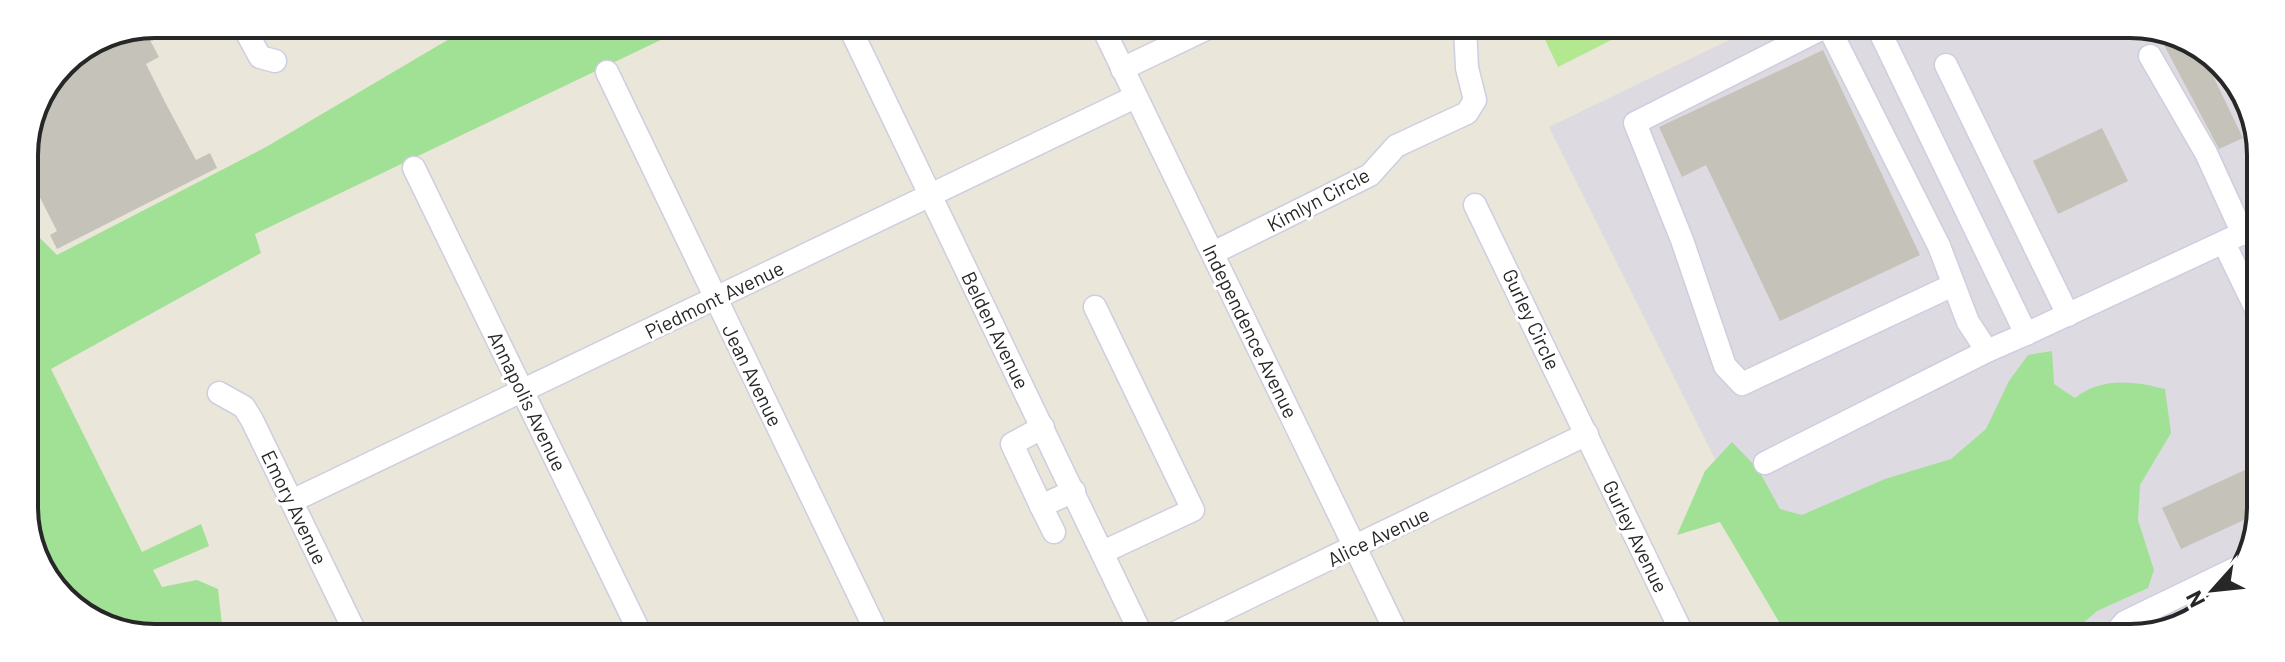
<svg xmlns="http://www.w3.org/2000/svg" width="2285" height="662" viewBox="0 0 2285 662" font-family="Barlow,sans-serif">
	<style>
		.industrial { fill: #dedae2 }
		.green { fill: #a1e195 }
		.pitch { fill: #b3e891 }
		.building { fill: #c5c2b9 }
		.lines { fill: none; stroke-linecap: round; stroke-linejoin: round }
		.minor-casing { stroke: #cecee1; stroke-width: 25 }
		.minor { stroke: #fff; stroke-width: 22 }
		.labels { text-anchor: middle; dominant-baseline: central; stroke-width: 6; stroke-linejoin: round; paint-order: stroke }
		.street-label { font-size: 20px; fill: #272727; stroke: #fff }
		.rim { fill: none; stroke: #272727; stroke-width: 4 }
	</style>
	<rect width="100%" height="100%" fill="#eae6d9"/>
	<path class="industrial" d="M1756,27L2163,28L2223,63L2259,130L2257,540L2216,606L2138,638L1804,637L1549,127Z"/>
	<g class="green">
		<path d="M473,25H692L255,234L261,253L51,369L142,552L201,524L209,546L153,570L162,587L197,580L218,589L223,634H122L62,599L27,533L25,223L57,255L266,147Z"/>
		<path d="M2052,351L2054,384L2075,398C2101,377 2133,381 2165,389L2171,433L2140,485L2138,520L2154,570L2148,588L2097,611L2066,638L1788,637L1720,522L1677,535L1705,471L1732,442L1758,469L1780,509L1802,515L1885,479L1951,459L1986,429L2009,381L2028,355Z"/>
	</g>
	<path class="pitch" d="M1539,27H1637L1558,67Z"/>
	<g class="building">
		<path d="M2155,28H2163L2200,49L2243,138L2219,149Z"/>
		<path d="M144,29L159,57L146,64L166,104L196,160L210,153L217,168L57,249L50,235L57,231L29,176L24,179V147L58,72Z"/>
		<path d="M1823,50L1920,255L1780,321L1706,165L1682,177L1659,127Z"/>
		<path d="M2102,128L2128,181L2058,214L2033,161Z"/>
		<path d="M2247,469L2257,491V514L2181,549L2162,508Z"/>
	</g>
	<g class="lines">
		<g class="minor-casing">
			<g id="minor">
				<path d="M242,24L260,57L275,61"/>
				<path d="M849,26L1142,636"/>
				<path d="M1102,26L1398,636"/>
				<path d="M1823,28L1635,123L1682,240L1725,366L1742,384L1951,286"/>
				<path d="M1829,28L1939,246L1968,322L1987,351L2026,334"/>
				<path d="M1878,28L2026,334L2258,226"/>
				<path d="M2150,56L2206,153L2243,234"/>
				<path d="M1946,65L2068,315"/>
				<path d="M1122,69L1212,26"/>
				<path d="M607,72L878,635"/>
				<path d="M414,168L641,635"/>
				<path d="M1475,205L1684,637"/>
				<path d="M2224,243L2258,313"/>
				<path d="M1213,253L1370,175L1396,146L1467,113L1475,100L1467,68L1465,27"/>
				<path d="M1095,307L1193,510L1103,552"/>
				<path d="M219,393L244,407L252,420L356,634"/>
				<path d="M1043,427L1012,444L1041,506L1074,491"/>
				<path d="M1765,463L1987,351"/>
				<path d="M292,501L1135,97"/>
				<path d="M1041,506L1054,532"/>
				<path d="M1169,636L1587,434"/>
				<path d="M2111,638L2125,622L2241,566"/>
			</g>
		</g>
		<use href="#minor" class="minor"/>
	</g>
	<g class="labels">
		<g class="street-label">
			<text transform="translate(1318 199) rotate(-28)">Kimlyn Circle</text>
			<text transform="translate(714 299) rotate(-26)">Piedmont Avenue</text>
			<text transform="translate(1532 319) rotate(65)">Gurley Circle</text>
			<text transform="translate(996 330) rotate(64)">Belden Avenue</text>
			<text transform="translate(1251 331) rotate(64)">Independence Avenue</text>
			<text transform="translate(753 375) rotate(64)">Jean Avenue</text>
			<text transform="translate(528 401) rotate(64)">Annapolis Avenue</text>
			<text transform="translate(295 507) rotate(64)">Emory Avenue</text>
			<text transform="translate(1378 536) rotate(-26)">Alice Avenue</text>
			<text transform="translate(1636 536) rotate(64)">Gurley Avenue</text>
		</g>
	</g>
	<path d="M0 0H2285V662H0ZM155 38H2130A117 117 0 0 1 2247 155V507A117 117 0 0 1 2130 624H155A117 117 0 0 1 38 507V155A117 117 0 0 1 155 38Z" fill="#fff" fill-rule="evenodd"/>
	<path class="rim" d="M155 38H2130A117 117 0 0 1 2247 155V507A117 117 0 0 1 2130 624H155A117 117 0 0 1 38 507V155A117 117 0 0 1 155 38Z"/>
	<g transform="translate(2213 590) rotate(243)" stroke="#ffffff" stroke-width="6" paint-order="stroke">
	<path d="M0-6L14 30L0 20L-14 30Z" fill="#272727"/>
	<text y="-12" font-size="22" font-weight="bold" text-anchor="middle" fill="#272727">N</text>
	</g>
</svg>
